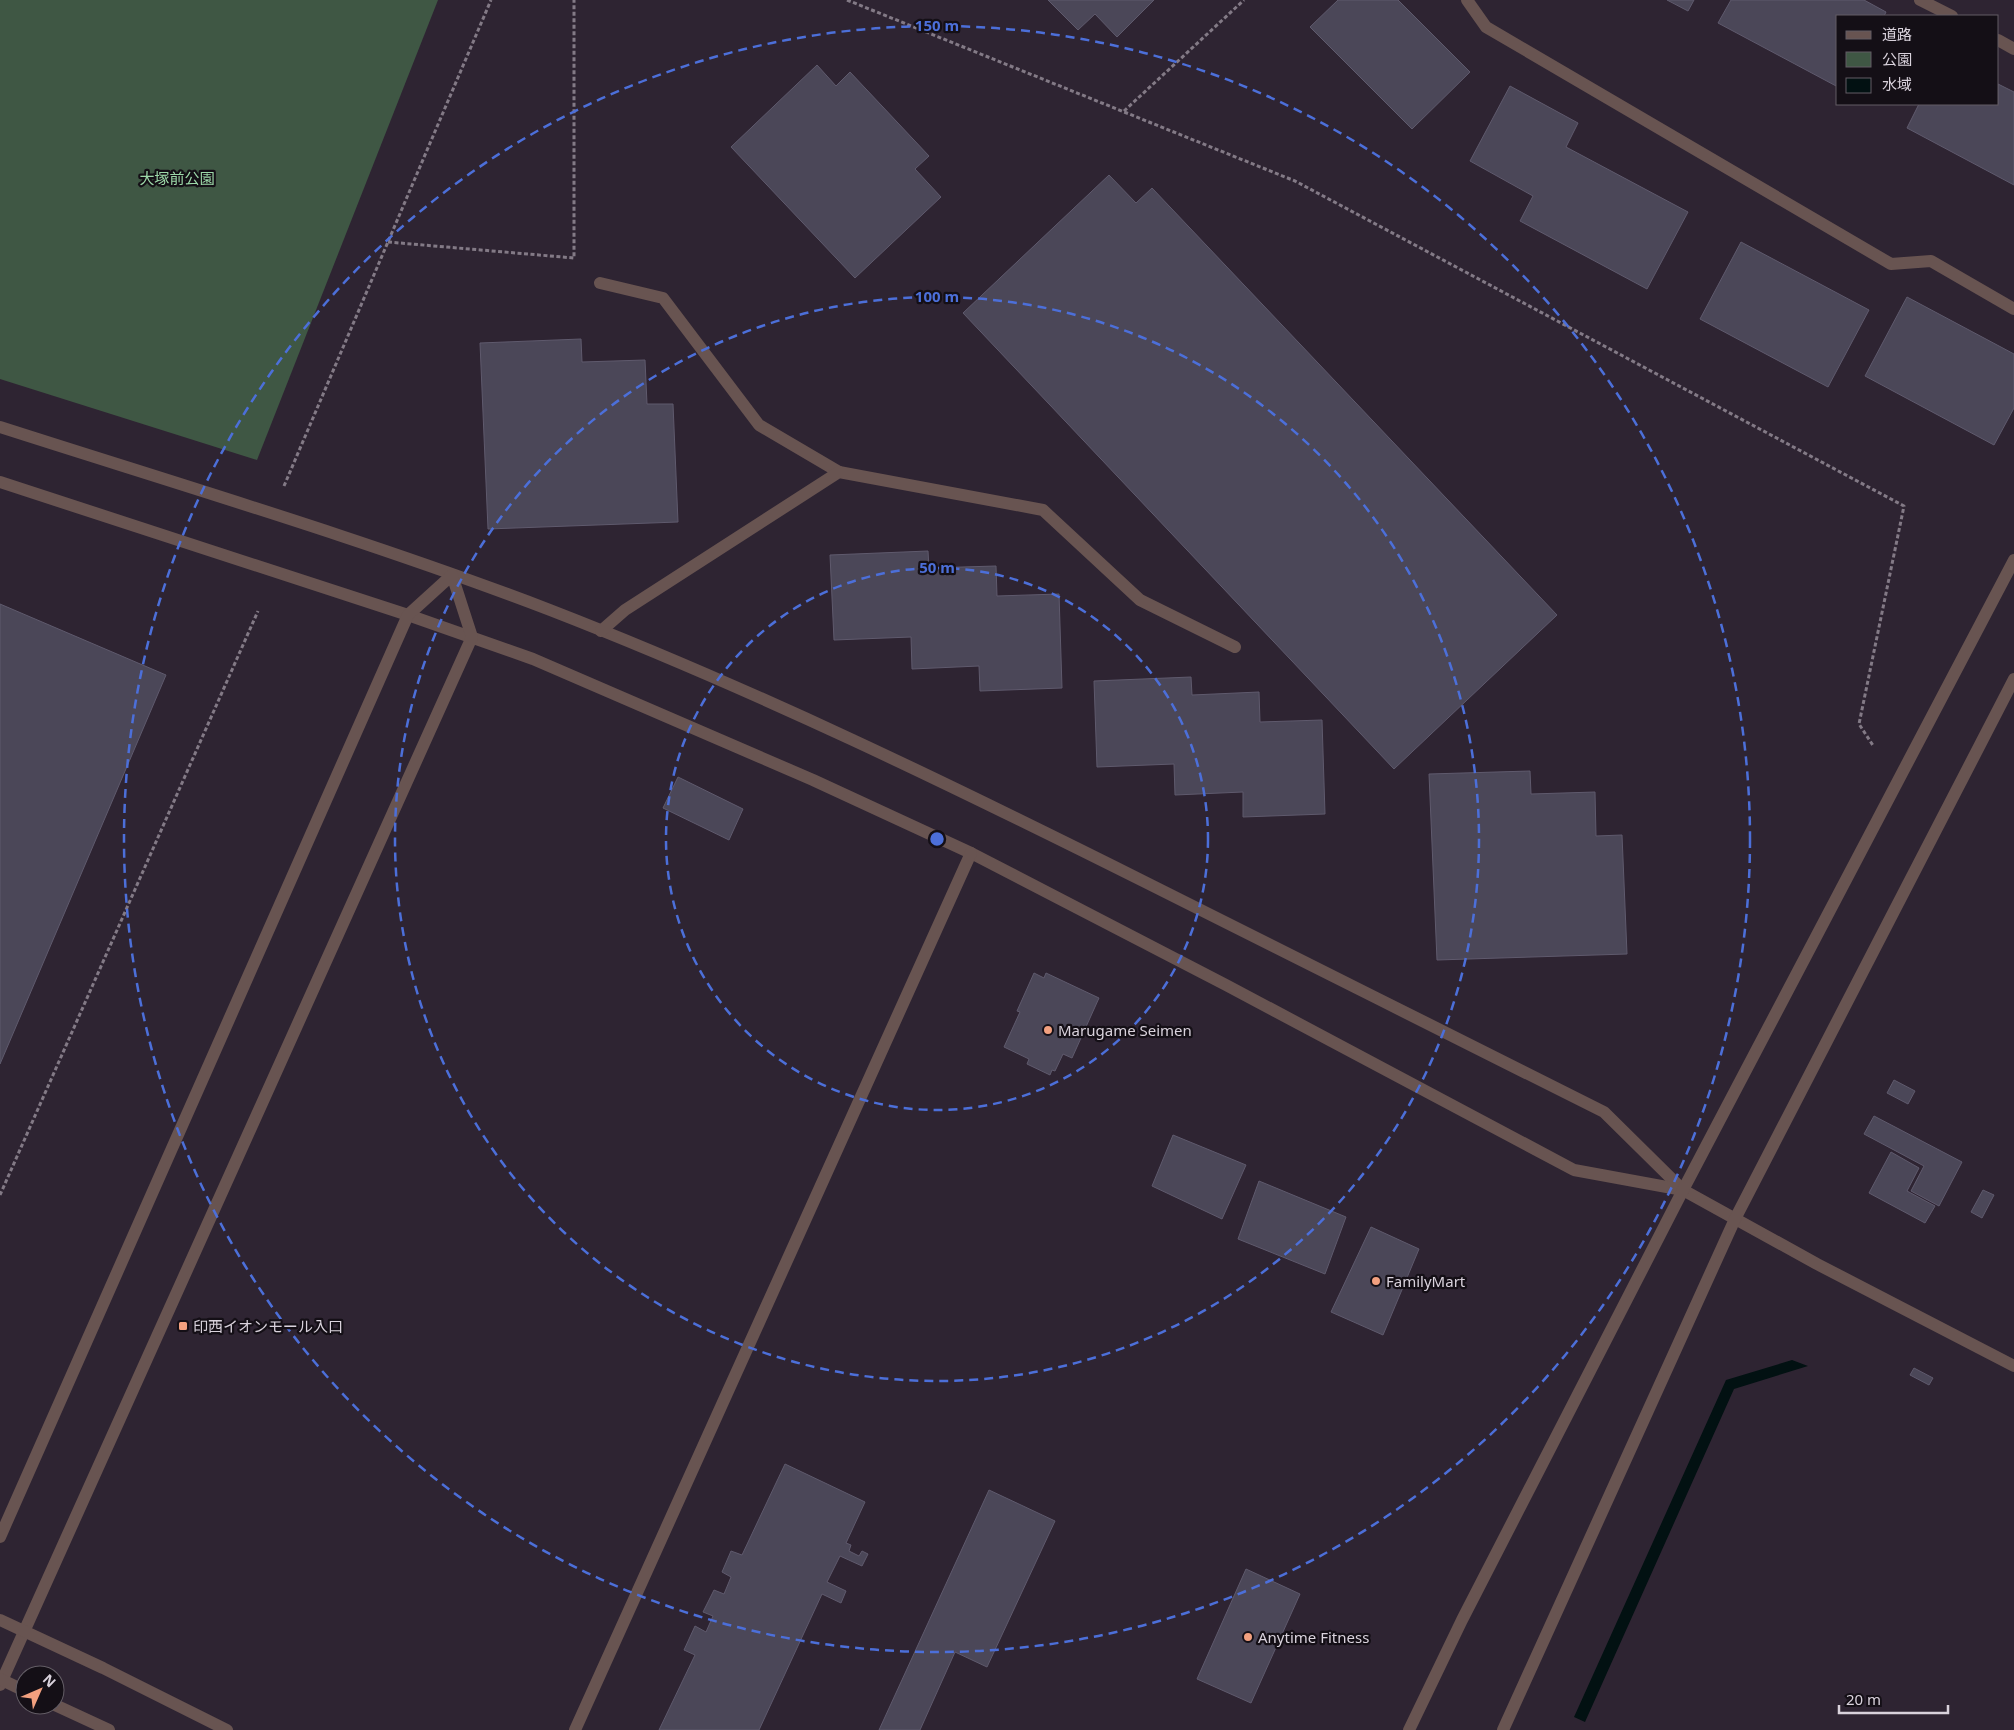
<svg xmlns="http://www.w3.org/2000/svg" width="2014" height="1730" viewBox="0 0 2014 1730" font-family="'Noto Sans','Noto Sans JP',sans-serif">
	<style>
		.green { fill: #3f5744 }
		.water { fill: #021112 }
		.building { fill: #4b4758; stroke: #5f5a6d }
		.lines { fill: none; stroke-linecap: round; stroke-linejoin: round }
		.path { stroke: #837a86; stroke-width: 3; stroke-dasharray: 4 2.5; stroke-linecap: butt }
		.minor { stroke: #685451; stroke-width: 12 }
		.ring { fill: none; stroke: #4c6fd9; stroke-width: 2.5; stroke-dasharray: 9 6 }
		.poi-dot { fill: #f2a07f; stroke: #140f16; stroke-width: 2 }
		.labels { text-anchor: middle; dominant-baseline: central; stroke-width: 4.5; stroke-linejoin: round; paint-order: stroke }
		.park-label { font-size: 15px; fill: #9dd9a9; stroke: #140f16 }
		.poi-label { font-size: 15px; fill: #d9d2dc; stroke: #140f16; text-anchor: start }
		.centre { fill: #4c6fd9; stroke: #140f16; stroke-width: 2.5 }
		.ring-label { font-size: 15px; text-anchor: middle; font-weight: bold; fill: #4c6fd9; stroke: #140f16; stroke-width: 4.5; stroke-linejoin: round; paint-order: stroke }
	</style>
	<rect width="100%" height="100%" fill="#2e2432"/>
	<path class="green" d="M0,0H438L257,460L0,379Z"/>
	<path class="water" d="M1792,1360L1808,1366L1734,1389L1585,1722L1574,1717L1726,1380Z"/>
	<g class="building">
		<path d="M1048,0H1154L1117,37L1095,14L1078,30Z"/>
		<path d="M1338,0H1398L1470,72L1412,129L1310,27Z"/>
		<path d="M1667,0H1694L1688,11Z"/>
		<path d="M1731,0H1864L1886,12L1884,16H1838V87L1718,23Z"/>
		<path d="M817,65L836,86L850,72L929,156L915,169L941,197L855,278L731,147Z"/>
		<path d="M1998,84L2014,92V185L1907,128L1919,104H1998Z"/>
		<path d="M1510,86L1578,123L1566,147L1688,212L1647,289L1520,221L1533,196L1470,161Z"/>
		<path d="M1109,175L1136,203L1152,188L1557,615L1394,769L963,313Z"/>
		<path d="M1741,242L1869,310L1828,387L1700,319Z"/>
		<path d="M1907,297L2014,354V408L1994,445L1865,376Z"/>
		<path d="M581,339L582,362L645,360L647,404H673L678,522L488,529L480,343Z"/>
		<path d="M928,551L929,568L996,566L997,596L1059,594L1062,688L980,691L979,666L912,669L911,637L834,640L830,555Z"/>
		<path d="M0,604L166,675L0,1064Z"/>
		<path d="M1191,677L1192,695L1259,692L1260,722L1322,720L1325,814L1243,817V792L1175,795L1174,764L1097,767L1094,681Z"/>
		<path d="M1530,771L1531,794L1595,792L1596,836L1622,835L1627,954L1437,960L1429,774Z"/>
		<path d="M678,777L743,809L729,840L663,808Z"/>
		<path d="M1034,973L1044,978L1046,973L1099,998L1072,1058L1063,1054L1055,1071L1052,1070L1050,1075L1027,1064L1029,1059L1004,1047L1020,1012L1017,1011Z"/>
		<path d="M1894,1080L1915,1091L1908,1104L1887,1093Z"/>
		<path d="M1874,1116L1962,1162L1939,1206L1911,1191L1924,1166L1864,1134Z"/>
		<path d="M1173,1135L1246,1165L1222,1219L1152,1186Z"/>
		<path d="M1891,1152L1919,1168L1907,1191L1935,1206L1925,1223L1869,1193Z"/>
		<path d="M1259,1181L1346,1217L1325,1274L1238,1239Z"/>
		<path d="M1983,1190L1994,1195L1982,1218L1971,1212Z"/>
		<path d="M1371,1227L1419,1249L1383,1335L1331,1312Z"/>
		<path d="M1914,1368L1933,1378L1929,1385L1910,1375Z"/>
		<path d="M785,1464L865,1502L846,1543L851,1545L849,1551L859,1556L862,1551L868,1554L862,1566L840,1556L827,1582L846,1591L841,1603L822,1594L759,1730H659L695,1655L684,1650L695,1626L706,1632L713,1616L703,1612L714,1590L724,1594L731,1577L722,1572L731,1551L742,1555Z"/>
		<path d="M989,1490L1055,1521L987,1667L955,1652L920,1730H879Z"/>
		<path d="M1246,1569L1300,1594L1251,1703L1197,1679Z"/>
	</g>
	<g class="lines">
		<g class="path">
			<path d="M847,0L1295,181L1904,506L1859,724L1874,747"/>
			<path d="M1124,111L1244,0"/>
			<path d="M388,242L574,258V0"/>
			<path d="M284,486L491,0"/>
			<path d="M0,1195L258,611"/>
		</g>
		<g class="minor">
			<path d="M1467,0L1486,27L1891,264L1931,261L2014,309"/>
			<path d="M1920,0L1952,16"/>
			<path d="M1998,40L2014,49"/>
			<path d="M600,283L663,298L759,425L839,472"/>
			<path d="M0,427C184,486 370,541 550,610C754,689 953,786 1149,884C1301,960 1452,1036 1604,1112L1683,1190L1817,1264L2014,1366"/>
			<path d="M0,482L408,615L533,659L813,780L971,853L1226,985L1574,1170L1683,1190"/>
			<path d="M601,631L625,610L839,472L1043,510L1140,600L1235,647"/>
			<path d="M0,1537L408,615L452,575L472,637L0,1685"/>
			<path d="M0,1620L103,1668L227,1730"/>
			<path d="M0,1679L25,1691"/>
			<path d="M55,1705L109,1730"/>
			<path d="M575,1730L971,853"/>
			<path d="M1409,1730L1462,1620L1683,1190L2014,560"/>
			<path d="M1503,1730L1735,1219L2014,679"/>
		</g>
	</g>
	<g class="ring">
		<circle cx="937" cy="839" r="271"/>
		<circle cx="937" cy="839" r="542"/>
		<circle cx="937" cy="839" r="813"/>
	</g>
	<g class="poi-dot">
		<circle cx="1048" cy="1030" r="5"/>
		<circle cx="1376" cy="1281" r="5"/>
		<rect x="178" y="1321" width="10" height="10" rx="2.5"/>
		<circle cx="1248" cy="1637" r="5"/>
	</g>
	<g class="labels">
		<g class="park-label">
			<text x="177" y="178">大塚前公園</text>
		</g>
		<g class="poi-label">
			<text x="1058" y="1030">Marugame Seimen</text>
			<text x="1386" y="1281">FamilyMart</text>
			<text x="193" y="1326">印西イオンモール入口</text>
			<text x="1258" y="1637">Anytime Fitness</text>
		</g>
	</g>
	<circle cx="937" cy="839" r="8" class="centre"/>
	<g class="ring-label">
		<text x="937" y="31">150 m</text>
		<text x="937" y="302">100 m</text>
		<text x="937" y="573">50 m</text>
	</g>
	<rect x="1836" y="15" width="162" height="90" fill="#140f16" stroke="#635d65"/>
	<rect x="1846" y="31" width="25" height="8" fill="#685451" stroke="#635d65"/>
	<text x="1882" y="40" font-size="15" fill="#d9d2dc">道路</text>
	<rect x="1846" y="52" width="25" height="15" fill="#3f5744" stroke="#635d65"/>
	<text x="1882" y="65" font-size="15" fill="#d9d2dc">公園</text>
	<rect x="1846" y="78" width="25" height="15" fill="#021112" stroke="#635d65"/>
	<text x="1882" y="90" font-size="15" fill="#d9d2dc">水域</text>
	<g transform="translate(40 1690) rotate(45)"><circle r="24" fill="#140f16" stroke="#635d65"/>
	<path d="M0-4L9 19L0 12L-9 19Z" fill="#f2a07f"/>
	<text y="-8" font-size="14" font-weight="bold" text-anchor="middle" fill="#d9d2dc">N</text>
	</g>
	<path d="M1839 1705v8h109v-8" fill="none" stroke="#d9d2dc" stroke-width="2.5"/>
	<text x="1846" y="1705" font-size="15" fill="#d9d2dc" stroke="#140f16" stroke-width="4" paint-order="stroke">20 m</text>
</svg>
